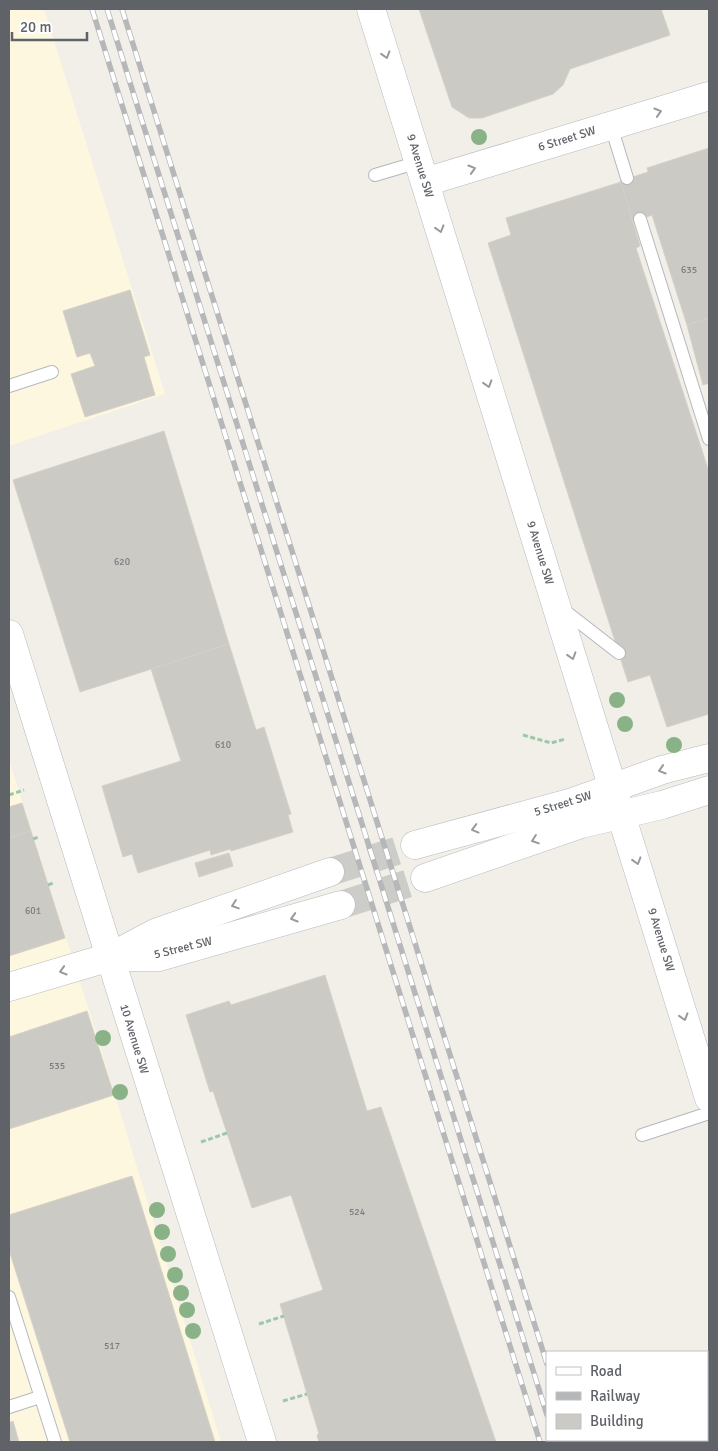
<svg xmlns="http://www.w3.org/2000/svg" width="718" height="1451" viewBox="0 0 718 1451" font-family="Signika,sans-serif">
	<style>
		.commercial { fill: #fef7e0 }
		.building { fill: #cccac5; stroke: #d6d1c6 }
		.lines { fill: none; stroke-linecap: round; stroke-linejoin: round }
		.secondary-tunnel { stroke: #ccccc8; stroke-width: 28; stroke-dasharray: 28 14; stroke-linecap: butt }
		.service-casing { stroke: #b5b8bc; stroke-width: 14 }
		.tertiary-casing { stroke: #b5b8bc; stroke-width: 29 }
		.secondary-casing { stroke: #b6babf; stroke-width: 29 }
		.path { stroke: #9cc7a9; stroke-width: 3; stroke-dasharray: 5 2.5; stroke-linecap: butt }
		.service { stroke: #fff; stroke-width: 12 }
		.tertiary { stroke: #fff; stroke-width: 28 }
		.secondary { stroke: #fff; stroke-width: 28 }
		.rail-casing { stroke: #b6b7b8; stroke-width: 5.5 }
		.rail { stroke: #fff; stroke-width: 4; stroke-dasharray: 11; stroke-linecap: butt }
		.tree { fill: #89b387 }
		.oneway { stroke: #979a9d }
		.labels { text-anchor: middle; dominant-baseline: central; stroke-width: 4.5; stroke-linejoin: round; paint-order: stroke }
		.number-label { font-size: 10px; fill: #7a7d7f }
		.street-label { font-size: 12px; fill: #5f6368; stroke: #fff }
	</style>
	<rect width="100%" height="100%" fill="#f1efe8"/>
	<g class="commercial">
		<path d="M9,9H44L165,394L9,446Z"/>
		<path d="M9,760L89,1010L221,1442H9Z"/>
	</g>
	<g class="building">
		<path d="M419,9H661L670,35L570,69L563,85L553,94L482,118H469L452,107Z"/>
		<path d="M709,148V318L687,325L652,215L633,222L620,181L648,172L647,168Z"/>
		<path d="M621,182L640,246L636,248L709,472V714L667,727L650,675L628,682L488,243L511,235L506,218Z"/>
		<path d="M130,290L150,355L144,357L155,395L85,417L71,374L95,366L90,353L77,357L63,311Z"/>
		<path d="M709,318V383L703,385L687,325Z"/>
		<path d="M164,431L229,644L80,692L13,480Z"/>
		<path d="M229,644L256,730L264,727L291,814L288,815L293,832L231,851L230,849L211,855L210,850L138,873L132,854L123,857L102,786L181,761L151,669Z"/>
		<path d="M22,803L31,831L9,838V807Z"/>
		<path d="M31,831L65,938L9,956V838Z"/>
		<path d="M229,853L233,866L199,877L195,863Z"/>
		<path d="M325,975L367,1111L381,1107L496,1442H319L317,1435L319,1434L280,1304L323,1290L291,1195L252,1208L213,1091L210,1092L186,1015L229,1001L231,1005Z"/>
		<path d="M87,1011L114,1095L9,1129V1037Z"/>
		<path d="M132,1176L215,1442H70L9,1250V1215Z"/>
		<path d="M13,1421L19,1442H9V1423Z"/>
	</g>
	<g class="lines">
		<g class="secondary-tunnel">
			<path d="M330,872L415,845"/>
			<path d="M341,905L425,878"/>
		</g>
		<g class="service-casing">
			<g id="service">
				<path d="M611,126L627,178"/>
				<path d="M375,175L419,162"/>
				<path d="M640,219L709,439"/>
				<path d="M9,386L52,372"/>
				<path d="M561,608L619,653"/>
				<path d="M642,1135L709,1113"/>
				<path d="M9,1297L55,1442"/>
				<path d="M9,1407L40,1397"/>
			</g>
		</g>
		<g class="tertiary-casing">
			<g id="tertiary">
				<path d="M425,182L709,96"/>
				<path d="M9,634L262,1442"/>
			</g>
		</g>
		<g class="secondary-casing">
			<g id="secondary">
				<path d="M371,9L709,1098"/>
				<path d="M415,845L573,802L662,770L709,758"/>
				<path d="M425,878L581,824L662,805L709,790"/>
				<path d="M114,957H159L341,905"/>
				<path d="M9,987L110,957L155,933L330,872"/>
				<path d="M707,1427L709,1426"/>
				<path d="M665,1442L672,1440"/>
			</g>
		</g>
		<g class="path">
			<path d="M523,735L551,743L565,739"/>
			<path d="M9,795L24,790"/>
			<path d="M33,839L39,837"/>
			<path d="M48,885L53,883"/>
			<path d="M201,1142L227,1133"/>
			<path d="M259,1324L284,1316"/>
			<path d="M283,1401L307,1394"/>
		</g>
		<use href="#service" class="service"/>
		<use href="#tertiary" class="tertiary"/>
		<use href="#secondary" class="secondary"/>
		<g class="rail-casing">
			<g id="rail">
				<path d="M92,9L540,1442"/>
				<path d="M107,9L547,1415"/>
				<path d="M122,9L547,1364"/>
				<path d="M555,1440V1442"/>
				<path d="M570,1440L571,1442"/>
			</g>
		</g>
		<use href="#rail" class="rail"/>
	</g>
	<g class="tree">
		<circle cx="479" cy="137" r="8"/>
		<circle cx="617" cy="700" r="8"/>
		<circle cx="625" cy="724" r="8"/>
		<circle cx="674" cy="745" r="8"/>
		<circle cx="103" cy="1038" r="8"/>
		<circle cx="120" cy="1092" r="8"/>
		<circle cx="157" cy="1210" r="8"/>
		<circle cx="162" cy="1232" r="8"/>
		<circle cx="168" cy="1254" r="8"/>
		<circle cx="175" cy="1275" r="8"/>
		<circle cx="181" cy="1293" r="8"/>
		<circle cx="187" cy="1310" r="8"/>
		<circle cx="193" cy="1331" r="8"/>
	</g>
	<defs><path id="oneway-chevron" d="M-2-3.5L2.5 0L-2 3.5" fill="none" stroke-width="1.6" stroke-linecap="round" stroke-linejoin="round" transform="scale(1.25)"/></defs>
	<g class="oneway">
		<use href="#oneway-chevron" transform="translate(386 55) rotate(73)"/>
		<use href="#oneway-chevron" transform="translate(658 112) rotate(-17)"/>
		<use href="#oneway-chevron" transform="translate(472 169) rotate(-17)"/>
		<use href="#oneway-chevron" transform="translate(440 229) rotate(73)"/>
		<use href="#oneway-chevron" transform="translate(488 384) rotate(73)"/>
		<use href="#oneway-chevron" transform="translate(572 656) rotate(73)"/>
		<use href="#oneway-chevron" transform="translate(662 770) rotate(163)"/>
		<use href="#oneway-chevron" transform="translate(475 829) rotate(165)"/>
		<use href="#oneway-chevron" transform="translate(535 840) rotate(161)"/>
		<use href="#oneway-chevron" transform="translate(637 861) rotate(73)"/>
		<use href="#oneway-chevron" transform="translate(235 905) rotate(161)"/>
		<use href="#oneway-chevron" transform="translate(294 918) rotate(164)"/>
		<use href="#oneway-chevron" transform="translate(63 971) rotate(163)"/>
		<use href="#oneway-chevron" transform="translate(684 1017) rotate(73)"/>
	</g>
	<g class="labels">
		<g class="number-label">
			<text x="689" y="270">635</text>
			<text x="122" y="562">620</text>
			<text x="223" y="745">610</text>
			<text x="33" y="911">601</text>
			<text x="57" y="1066">535</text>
			<text x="357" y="1212">524</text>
			<text x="112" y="1346">517</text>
		</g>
		<g class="street-label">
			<text transform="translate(567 139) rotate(-17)">6 Street SW</text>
			<text transform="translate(420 166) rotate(73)">9 Avenue SW</text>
			<text transform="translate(540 553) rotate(73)">9 Avenue SW</text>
			<text transform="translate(563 804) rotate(-17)">5 Street SW</text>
			<text transform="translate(661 940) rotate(73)">9 Avenue SW</text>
			<text transform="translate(183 948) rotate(-14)">5 Street SW</text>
			<text transform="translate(134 1039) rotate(73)">10 Avenue SW</text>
		</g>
	</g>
	<rect width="718" height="1451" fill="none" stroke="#5f6368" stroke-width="20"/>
	<rect x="546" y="1351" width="162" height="90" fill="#ffffff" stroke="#bfc1c3"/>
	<rect x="556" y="1367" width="25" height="8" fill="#ffffff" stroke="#bfc1c3"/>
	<text x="590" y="1376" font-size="15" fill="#5f6368">Road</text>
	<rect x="556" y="1392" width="25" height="8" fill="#b6b7b8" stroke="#bfc1c3"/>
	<text x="590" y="1401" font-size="15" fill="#5f6368">Railway</text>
	<rect x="556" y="1414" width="25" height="15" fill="#cccac5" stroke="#bfc1c3"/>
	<text x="590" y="1426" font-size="15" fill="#5f6368">Building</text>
	<path d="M12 32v8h75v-8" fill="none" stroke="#5f6368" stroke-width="2.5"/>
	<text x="20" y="32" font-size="15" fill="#5f6368" stroke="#ffffff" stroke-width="4" paint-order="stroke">20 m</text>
</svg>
